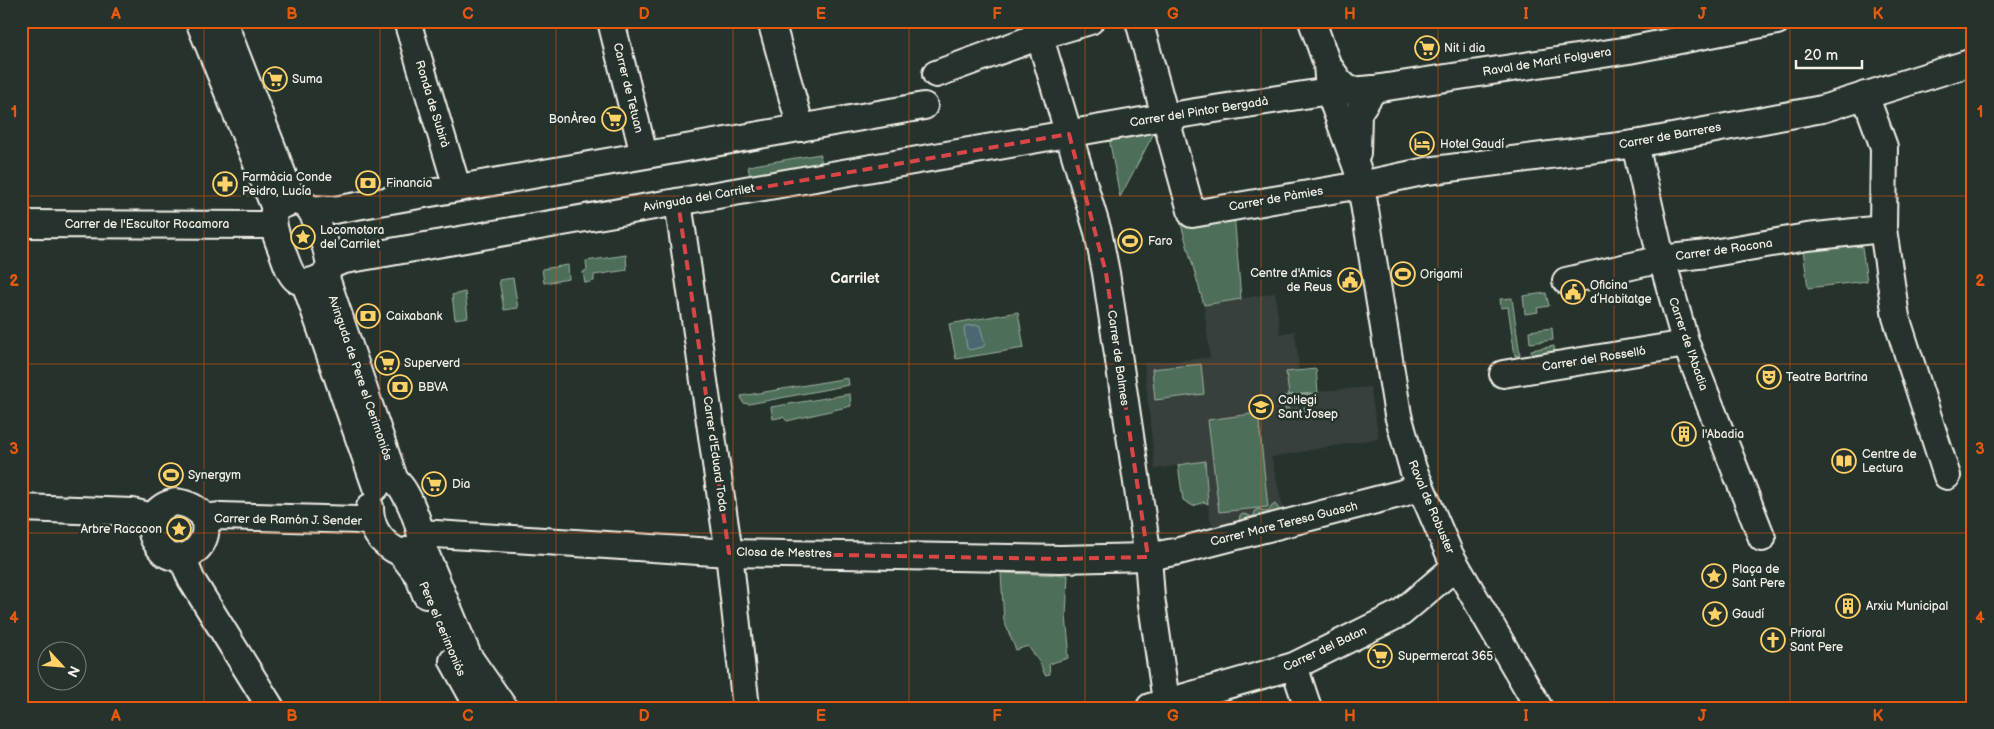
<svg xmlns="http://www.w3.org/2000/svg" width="1994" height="729" viewBox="0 0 1994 729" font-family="'Balsamiq Sans',sans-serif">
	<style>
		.built { fill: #39403d }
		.green { fill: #4e6e58; stroke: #a1b0a0 }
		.water { fill: #4c6772; stroke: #8f9ea1 }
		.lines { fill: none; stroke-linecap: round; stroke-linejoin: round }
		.minor-casing { stroke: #f4f1e8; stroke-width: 30 }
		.minor { stroke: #26332d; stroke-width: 26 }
		.marked { fill: none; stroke: #da4645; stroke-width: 4; stroke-dasharray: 10 6; stroke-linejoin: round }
		.grid { fill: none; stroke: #e8590c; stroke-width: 1; stroke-opacity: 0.55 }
		.labels { text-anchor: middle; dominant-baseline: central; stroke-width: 5; stroke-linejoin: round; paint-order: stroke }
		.poi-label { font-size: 12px; fill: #f4f1e8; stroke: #26332d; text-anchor: start }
		.street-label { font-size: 12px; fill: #f4f1e8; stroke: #26332d }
		.neighbourhood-label { font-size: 14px; font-weight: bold; fill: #f4f1e8; stroke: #26332d }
		.neatline { fill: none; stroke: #e8590c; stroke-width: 2 }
		.grid-label { font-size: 16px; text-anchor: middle; font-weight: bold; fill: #e8590c }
	</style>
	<rect width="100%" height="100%" fill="#26332d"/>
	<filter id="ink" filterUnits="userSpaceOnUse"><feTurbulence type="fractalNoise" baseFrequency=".02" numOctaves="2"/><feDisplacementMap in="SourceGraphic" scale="10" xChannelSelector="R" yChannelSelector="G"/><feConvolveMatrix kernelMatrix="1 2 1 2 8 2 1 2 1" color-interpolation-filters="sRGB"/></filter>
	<g filter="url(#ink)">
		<path class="built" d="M1275,293L1280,334L1295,331L1299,371L1286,372L1289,394L1370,387L1379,438L1271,457L1284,513L1214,531L1209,515L1205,461L1155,469L1144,363L1210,358L1204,305Z"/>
		<g class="green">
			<path d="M1149,131L1154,133L1120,197L1109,138Z"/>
			<path d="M820,154L823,170L751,183L748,166Z"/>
			<path d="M1234,213L1241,299L1204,305L1180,221Z"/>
			<path d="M1861,241L1867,281L1808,288L1803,250Z"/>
			<path d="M626,255L627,270L594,275V281L585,283L583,272L587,270L586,261Z"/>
			<path d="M568,265L569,279L544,283L542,269Z"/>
			<path d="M513,278L518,308L504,310L499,280Z"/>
			<path d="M465,292L468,317L455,319L452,295Z"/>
			<path d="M1546,293L1549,306L1537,308L1538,312L1525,314L1523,296Z"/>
			<path d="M1512,298L1520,355L1515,356L1508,307L1501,308L1500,299Z"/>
			<path d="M1018,312L1024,348L956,359L949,324Z"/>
			<path d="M1552,328L1553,340L1530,343L1529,331Z"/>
			<path d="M1554,346L1555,358L1532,361L1531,350Z"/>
			<path d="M1201,364L1204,394L1155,400L1152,369Z"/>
			<path d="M1316,369L1318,393L1289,395L1286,372Z"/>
			<path d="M848,378L849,385L749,404L743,403L741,396Z"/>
			<path d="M850,394L851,406L787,421L783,417L773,419L771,407Z"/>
			<path d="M1309,394L1311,400L1306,401L1305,398L1286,401L1289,411L1311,406L1312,409L1286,415L1283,396Z"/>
			<path d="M1258,413L1268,507L1219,512L1208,420Z"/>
			<path d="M1205,461L1208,504L1204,502L1193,506L1183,500L1178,465Z"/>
			<path d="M1275,504L1282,513L1239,524L1240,515L1244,514L1253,517L1256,510L1259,509L1268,512L1272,506Z"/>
			<path d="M1001,573L1068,575L1066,616L1069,647L1067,651L1068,658L1049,664L1050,674L1045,675L1040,663L1028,646L1016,650L1004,621Z"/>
		</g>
		<path class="water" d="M978,325L980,326L985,344L983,347L969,350L967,348L964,329L965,326Z"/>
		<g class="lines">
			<g class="minor-casing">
				<g id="minor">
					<path d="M199,21L275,208"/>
					<path d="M223,21L293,201"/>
					<path d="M407,21L457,187"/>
					<path d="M611,21L644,155"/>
					<path d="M771,21L801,128"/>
					<path d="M1035,21L1098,232L1106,273L1148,557L1151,597L1167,708"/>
					<path d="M1139,21L1192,214L1361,185L1427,171L1635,144L1822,109L1973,62"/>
					<path d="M1312,21L1327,64L1329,91L1357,168L1361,185L1398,415L1413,469L1450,555L1539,708"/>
					<path d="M1327,64L1339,81L1350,91L1374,89L1629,50L1777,21"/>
					<path d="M936,74L1040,36L1090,21"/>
					<path d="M1865,95L1884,147L1883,229L1896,317L1947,476"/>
					<path d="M1635,144L1659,249L1686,344L1762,538"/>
					<path d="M1357,153L1358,113L1374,89"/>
					<path d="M293,201C300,202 306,204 310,209C316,218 332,258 329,268C327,278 306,286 297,280C290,275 287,264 284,256C279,241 269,224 275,208Z"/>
					<path d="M678,202L729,553L746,708"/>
					<path d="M310,209L334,210L924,106"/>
					<path d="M21,224L273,225"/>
					<path d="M330,265L345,260L1164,117L1329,91"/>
					<path d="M325,275L395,481"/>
					<path d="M1566,281L1662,259L1707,254L1807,237L1883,229"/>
					<path d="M305,283L376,487"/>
					<path d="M1503,374L1686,344"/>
					<path d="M395,481C406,487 423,530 421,543L468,656L504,708"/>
					<path d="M176,502C189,504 197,508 205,518C205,523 206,529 205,534C201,551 182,564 166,554C161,551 157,544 154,539C146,520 157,506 176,502Z"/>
					<path d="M370,507C370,529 381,544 401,553L419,547"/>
					<path d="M21,508L133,512L145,515L151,521"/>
					<path d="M205,518L221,516L357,520L372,522"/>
					<path d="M421,533L729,553L1060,559L1148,557L1179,551L1403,493L1419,486"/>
					<path d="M401,553L418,575L426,595"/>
					<path d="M182,557L191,579L271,708"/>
					<path d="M453,661L479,708"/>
					<path d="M1294,666L1308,708"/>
					<path d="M1150,707L1294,666L1401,613L1456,566"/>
				</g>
			</g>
			<use href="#minor" class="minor"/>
		</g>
	</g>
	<path class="marked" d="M1069,134L1106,273L1148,557L1060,559L729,553L678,202Z"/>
	<path class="grid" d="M204,21V708M380,21V708M556,21V708M733,21V708M909,21V708M1085,21V708M1261,21V708M1438,21V708M1614,21V708M1790,21V708M21,196H1973M21,364H1973M21,533H1973"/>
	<defs>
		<g id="supermarket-ring" transform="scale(1.25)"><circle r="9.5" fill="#26332d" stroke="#ffd166" stroke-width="1.5"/><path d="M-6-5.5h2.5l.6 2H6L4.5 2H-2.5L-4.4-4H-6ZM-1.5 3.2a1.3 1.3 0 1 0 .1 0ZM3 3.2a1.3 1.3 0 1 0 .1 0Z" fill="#ffd166"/></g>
		<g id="hotel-ring" transform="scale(1.25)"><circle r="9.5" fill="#26332d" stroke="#ffd166" stroke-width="1.5"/><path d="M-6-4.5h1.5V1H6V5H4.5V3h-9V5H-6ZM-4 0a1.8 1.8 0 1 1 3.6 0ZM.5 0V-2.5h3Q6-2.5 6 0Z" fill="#ffd166"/></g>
		<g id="bank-ring" transform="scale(1.25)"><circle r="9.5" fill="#26332d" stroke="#ffd166" stroke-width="1.5"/><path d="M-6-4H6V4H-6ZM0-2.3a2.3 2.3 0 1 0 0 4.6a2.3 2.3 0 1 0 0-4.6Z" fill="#ffd166"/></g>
		<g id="pharmacy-ring" transform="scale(1.25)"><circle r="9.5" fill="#26332d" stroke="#ffd166" stroke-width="1.5"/><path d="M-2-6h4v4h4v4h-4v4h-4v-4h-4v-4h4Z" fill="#ffd166"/></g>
		<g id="sight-ring" transform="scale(1.25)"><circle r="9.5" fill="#26332d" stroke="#ffd166" stroke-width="1.5"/><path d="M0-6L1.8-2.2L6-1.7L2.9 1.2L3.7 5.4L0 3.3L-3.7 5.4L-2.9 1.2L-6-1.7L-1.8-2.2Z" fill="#ffd166"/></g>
		<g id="stadium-ring" transform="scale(1.25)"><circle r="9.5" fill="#26332d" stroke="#ffd166" stroke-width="1.5"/><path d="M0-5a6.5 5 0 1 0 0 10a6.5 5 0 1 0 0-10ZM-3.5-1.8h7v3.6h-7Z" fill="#ffd166"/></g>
		<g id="civic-ring" transform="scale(1.25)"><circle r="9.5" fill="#26332d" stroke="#ffd166" stroke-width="1.5"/><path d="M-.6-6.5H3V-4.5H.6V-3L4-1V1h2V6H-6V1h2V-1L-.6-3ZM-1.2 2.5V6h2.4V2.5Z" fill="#ffd166"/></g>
		<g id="theatre-ring" transform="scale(1.25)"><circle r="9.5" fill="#26332d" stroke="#ffd166" stroke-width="1.5"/><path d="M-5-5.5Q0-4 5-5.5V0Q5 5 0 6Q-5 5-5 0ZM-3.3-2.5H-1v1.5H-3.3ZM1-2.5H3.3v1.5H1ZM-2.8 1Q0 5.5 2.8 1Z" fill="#ffd166"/></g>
		<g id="school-ring" transform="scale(1.25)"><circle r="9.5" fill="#26332d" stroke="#ffd166" stroke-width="1.5"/><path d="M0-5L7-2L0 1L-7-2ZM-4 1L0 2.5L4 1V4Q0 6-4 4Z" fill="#ffd166"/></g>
		<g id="building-ring" transform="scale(1.25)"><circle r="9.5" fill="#26332d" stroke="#ffd166" stroke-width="1.5"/><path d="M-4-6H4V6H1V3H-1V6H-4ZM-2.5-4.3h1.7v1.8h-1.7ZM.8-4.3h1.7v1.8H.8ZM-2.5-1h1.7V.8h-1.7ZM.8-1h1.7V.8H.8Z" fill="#ffd166"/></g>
		<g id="library-ring" transform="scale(1.25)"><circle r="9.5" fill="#26332d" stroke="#ffd166" stroke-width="1.5"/><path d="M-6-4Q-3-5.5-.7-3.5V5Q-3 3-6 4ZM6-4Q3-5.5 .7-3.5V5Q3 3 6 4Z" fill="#ffd166"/></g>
		<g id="church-ring" transform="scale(1.25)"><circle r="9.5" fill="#26332d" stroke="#ffd166" stroke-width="1.5"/><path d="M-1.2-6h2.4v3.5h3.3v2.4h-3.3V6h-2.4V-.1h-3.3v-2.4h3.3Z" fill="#ffd166"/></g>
	</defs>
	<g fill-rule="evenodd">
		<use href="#supermarket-ring" x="1427" y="48"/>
		<use href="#supermarket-ring" x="275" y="79"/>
		<use href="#supermarket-ring" x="614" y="119"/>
		<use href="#hotel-ring" x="1422" y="144"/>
		<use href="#bank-ring" x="368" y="183"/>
		<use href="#pharmacy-ring" x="225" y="184"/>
		<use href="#sight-ring" x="303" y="237"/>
		<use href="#stadium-ring" x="1130" y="241"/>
		<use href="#stadium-ring" x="1403" y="274"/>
		<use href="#civic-ring" x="1350" y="280"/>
		<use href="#civic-ring" x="1573" y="292"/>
		<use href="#bank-ring" x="368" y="316"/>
		<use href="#supermarket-ring" x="387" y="363"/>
		<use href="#theatre-ring" x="1769" y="377"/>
		<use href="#bank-ring" x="400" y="387"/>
		<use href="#school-ring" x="1261" y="407"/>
		<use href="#building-ring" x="1684" y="434"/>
		<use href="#library-ring" x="1844" y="461"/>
		<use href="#stadium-ring" x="171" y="475"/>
		<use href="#supermarket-ring" x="434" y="484"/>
		<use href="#sight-ring" x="179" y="529"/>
		<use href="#sight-ring" x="1714" y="576"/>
		<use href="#building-ring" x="1848" y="606"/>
		<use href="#sight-ring" x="1715" y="614"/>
		<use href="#church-ring" x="1773" y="640"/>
		<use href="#supermarket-ring" x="1380" y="656"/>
	</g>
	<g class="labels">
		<g class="poi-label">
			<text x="1444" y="48">Nit i dia</text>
			<text x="292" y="79">Suma</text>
			<text x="596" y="119" text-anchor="end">BonÀrea</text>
			<text x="1440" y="144">Hotel Gaudí</text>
			<text x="242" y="177">Farmàcia Conde<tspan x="242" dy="14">Peidro, Lucía</tspan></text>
			<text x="386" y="183">Financia</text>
			<text x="320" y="230">Locomotora<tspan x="320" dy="14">del Carrilet</tspan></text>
			<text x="1148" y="241">Faro</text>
			<text x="1332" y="273" text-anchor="end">Centre d'Amics<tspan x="1332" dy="14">de Reus</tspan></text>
			<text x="1420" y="274">Origami</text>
			<text x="1590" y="285">Oficina<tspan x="1590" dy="14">d’Habitatge</tspan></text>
			<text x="386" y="316">Caixabank</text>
			<text x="404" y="363">Superverd</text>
			<text x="1786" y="377">Teatre Bartrina</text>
			<text x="418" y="387">BBVA</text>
			<text x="1278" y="400">Col·legi<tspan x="1278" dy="14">Sant Josep</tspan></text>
			<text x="1702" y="434">l'Abadia</text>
			<text x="1862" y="454">Centre de<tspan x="1862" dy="14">Lectura</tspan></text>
			<text x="188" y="475">Synergym</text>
			<text x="452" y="484">Dia</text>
			<text x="162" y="529" text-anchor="end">Arbre Raccoon</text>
			<text x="1732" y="569">Plaça de<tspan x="1732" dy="14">Sant Pere</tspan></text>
			<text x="1866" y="606">Arxiu Municipal</text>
			<text x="1732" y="614">Gaudí</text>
			<text x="1790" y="633">Prioral<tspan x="1790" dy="14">Sant Pere</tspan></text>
			<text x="1398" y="656">Supermercat 365</text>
		</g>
		<g class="street-label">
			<text transform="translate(1547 62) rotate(-9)">Raval de Martí Folguera</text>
			<text transform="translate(628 88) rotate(76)">Carrer de Tetuan</text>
			<text transform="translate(432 104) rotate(73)">Ronda de Subirà</text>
			<text transform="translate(1199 112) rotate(-9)">Carrer del Pintor Bergadà</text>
			<text transform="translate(1670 136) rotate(-10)">Carrer de Barreres</text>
			<text transform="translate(699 198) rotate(-10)">Avinguda del Carrilet</text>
			<text transform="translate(1276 199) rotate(-10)">Carrer de Pàmies</text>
			<text x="147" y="224">Carrer de l'Escultor Rocamora</text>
			<text transform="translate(1724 250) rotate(-8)">Carrer de Racona</text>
			<text transform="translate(1688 344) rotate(71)">Carrer de l'Abadia</text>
			<text transform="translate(1118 358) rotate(82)">Carrer de Balmes</text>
			<text transform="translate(1594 359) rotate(-9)">Carrer del Rosselló</text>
			<text transform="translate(360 378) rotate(71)">Avinguda de Pere el Cerimoniós</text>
			<text transform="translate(715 454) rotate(82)">Carrer d'Eduard Toda</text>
			<text transform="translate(1431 507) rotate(67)">Raval de Robuster</text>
			<text transform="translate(288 520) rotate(1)">Carrer de Ramón J. Sender</text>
			<text transform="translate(1284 524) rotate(-14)">Carrer Mare Teresa Guasch</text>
			<text transform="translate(784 553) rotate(1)">Closa de Mestres</text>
			<text transform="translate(442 629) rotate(67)">Pere el cerimoniós</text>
			<text transform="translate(1325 649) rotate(-25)">Carrer del Batan</text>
		</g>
		<g class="neighbourhood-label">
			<text x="855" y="278">Carrilet</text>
		</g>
	</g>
	<rect width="1994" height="729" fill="none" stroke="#26332d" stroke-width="55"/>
	<g transform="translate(62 666) rotate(116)"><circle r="24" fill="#26332d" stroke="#787f78"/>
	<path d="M0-4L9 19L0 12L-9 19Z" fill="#ffd166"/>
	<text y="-8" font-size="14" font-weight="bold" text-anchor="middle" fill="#f4f1e8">N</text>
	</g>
	<path d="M1796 60v8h66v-8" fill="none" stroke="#f4f1e8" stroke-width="2.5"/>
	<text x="1804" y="60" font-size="15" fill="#f4f1e8" stroke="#26332d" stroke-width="4" paint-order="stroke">20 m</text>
	<rect x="28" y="28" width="1938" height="674" class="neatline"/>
	<g class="grid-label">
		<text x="116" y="19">A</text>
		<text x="292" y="19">B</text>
		<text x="468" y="19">C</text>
		<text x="644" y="19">D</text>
		<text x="821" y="19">E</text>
		<text x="997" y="19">F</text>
		<text x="1173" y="19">G</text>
		<text x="1350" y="19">H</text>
		<text x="1526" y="19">I</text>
		<text x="1702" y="19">J</text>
		<text x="1878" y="19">K</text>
		<text x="14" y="117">1</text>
		<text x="1980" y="117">1</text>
		<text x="14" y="286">2</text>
		<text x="1980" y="286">2</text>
		<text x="14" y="454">3</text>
		<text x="1980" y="454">3</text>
		<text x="14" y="623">4</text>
		<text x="1980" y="623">4</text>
		<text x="116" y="721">A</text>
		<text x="292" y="721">B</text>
		<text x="468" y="721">C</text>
		<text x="644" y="721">D</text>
		<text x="821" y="721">E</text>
		<text x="997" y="721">F</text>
		<text x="1173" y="721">G</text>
		<text x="1350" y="721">H</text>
		<text x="1526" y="721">I</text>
		<text x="1702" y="721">J</text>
		<text x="1878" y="721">K</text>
	</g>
</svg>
